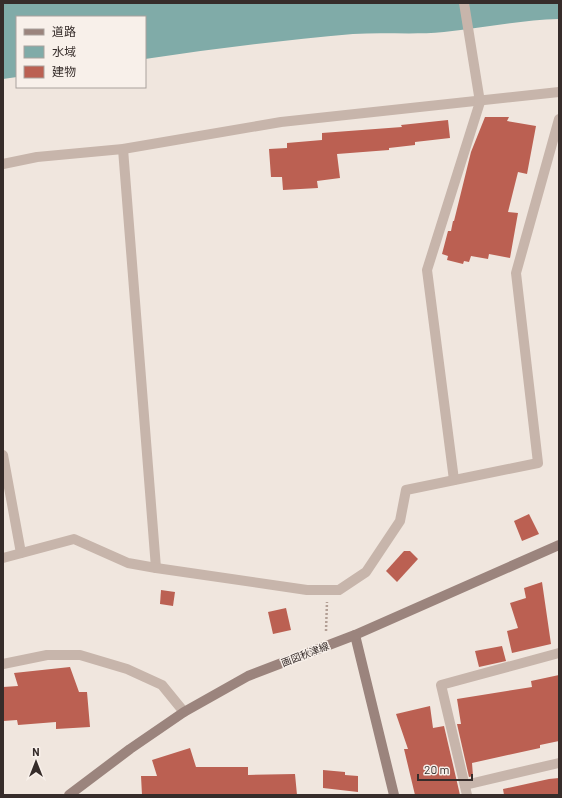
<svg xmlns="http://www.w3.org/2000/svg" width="562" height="798" viewBox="0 0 562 798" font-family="Barlow,'Noto Sans JP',sans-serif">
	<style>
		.water { fill: #80aba8 }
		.building { fill: #bb6052 }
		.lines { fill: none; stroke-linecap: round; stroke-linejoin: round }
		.path { stroke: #b39f95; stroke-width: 2.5; stroke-dasharray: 2 2; stroke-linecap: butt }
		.street { stroke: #c7b5ab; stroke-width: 10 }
		.secondary { stroke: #9b847d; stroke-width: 10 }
		.labels { text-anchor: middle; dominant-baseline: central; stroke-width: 3; stroke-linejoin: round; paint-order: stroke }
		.street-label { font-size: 10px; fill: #362c2a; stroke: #f8f0ea }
	</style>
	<rect width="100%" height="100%" fill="#f0e6de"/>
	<path class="water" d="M3,3H559V19C520,20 483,28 444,32C414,35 384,32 353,34C283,40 214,49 145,59V17H17V77L3,79Z"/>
	<g class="building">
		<path d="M485,117H509L507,121L536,126L527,174L518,172L508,212L518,213L510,258L489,254L488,259L471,256L469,262L464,261L463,264L447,260L448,256L442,254L448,231H451L453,221H454L471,152Z"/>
		<path d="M448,120L450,138L415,142V145L389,148V150L337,154L340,178L317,181L318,188L283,190L282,177H271L269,149L287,148V143L322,140V133L402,127L401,125Z"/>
		<path d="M529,514L539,534L522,541L514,521Z"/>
		<path d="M404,551H410L418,559L397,582L386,571Z"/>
		<path d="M542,582L551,644L512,653L507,631L518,628L510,603L526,598L524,588Z"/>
		<path d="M161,590L175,592L173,606L160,604Z"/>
		<path d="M286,608L291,630L273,634L268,612Z"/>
		<path d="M502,646L506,661L479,667L475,651Z"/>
		<path d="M70,667L79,692H87L90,727L56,729V722L18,725L17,720L3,721V687L18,686L14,673Z"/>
		<path d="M559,675V741L540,745V748L472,763L473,776L469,777L457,724H461L457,699L532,687L531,681Z"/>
		<path d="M430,706L433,728L444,726L460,795H415L404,749H408L396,714Z"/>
		<path d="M190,748L196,767H248V775L295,774L297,795H142L141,776H157L152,760Z"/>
		<path d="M323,770L345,772V775L358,776V792L323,788Z"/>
		<path d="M559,778V795H504L503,789L549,779Z"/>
	</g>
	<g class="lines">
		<path class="path" d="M326,631L327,602"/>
		<g class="street">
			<path d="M123,149L156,568"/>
			<path d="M3,164L37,157L123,149L281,122L559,92"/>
			<path d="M3,455L21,553"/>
			<path d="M454,480L427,270L480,102L464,3"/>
			<path d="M3,558L74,539L128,563L156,568L307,590H339L366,572L400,521L406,490L538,463L516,273L559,119"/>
			<path d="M3,664L47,655H80L127,669L162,685L184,712"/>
			<path d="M465,785L559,763"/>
			<path d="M467,795L441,685L559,653"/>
		</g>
		<g class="secondary">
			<path d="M355,635L394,795"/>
			<path d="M69,795L130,749L184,712L248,676L355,635L559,545"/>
		</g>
	</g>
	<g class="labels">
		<g class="street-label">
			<text transform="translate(305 654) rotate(-21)">画図秋津線</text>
		</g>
	</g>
	<rect width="562" height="798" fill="none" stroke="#362c2a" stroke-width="8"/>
	<rect x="16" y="16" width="130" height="72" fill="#f8f0ea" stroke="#aaa29d"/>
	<rect x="24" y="29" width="20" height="6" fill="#9b847d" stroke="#aaa29d"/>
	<text x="52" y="36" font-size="12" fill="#362c2a">道路</text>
	<rect x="24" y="46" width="20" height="12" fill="#80aba8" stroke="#aaa29d"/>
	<text x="52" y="56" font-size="12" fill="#362c2a">水域</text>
	<rect x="24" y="66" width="20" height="12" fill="#bb6052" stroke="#aaa29d"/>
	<text x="52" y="76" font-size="12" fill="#362c2a">建物</text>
	<g transform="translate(36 762)" stroke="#f8f0ea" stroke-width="3" paint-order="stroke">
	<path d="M0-3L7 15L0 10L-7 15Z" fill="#362c2a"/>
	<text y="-6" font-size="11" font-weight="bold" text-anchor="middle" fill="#362c2a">N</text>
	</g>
	<path d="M418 774v6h54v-6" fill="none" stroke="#362c2a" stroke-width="2"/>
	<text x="424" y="774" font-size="12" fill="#362c2a" stroke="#f8f0ea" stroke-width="3" paint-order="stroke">20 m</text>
</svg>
